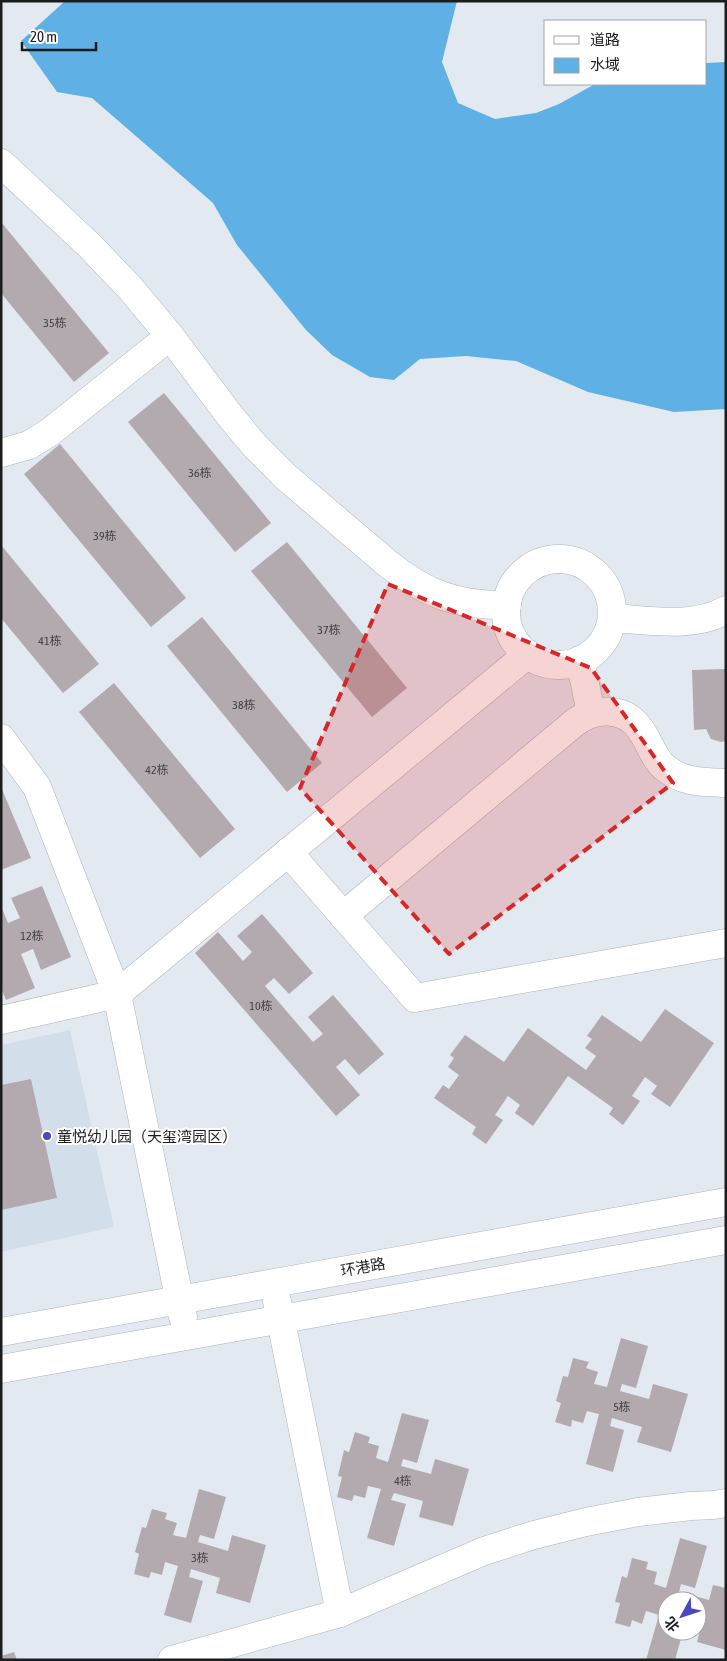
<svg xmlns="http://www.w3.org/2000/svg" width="727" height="1661" viewBox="0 0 727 1661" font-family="'Asap Condensed','Noto Sans SC',sans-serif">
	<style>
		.built { fill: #d3deeb }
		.water { fill: #5fb1e5 }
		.building { fill: #b2aaaf }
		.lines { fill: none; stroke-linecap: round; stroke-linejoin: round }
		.minor-casing { stroke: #adb3b9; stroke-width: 29 }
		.minor { stroke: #fff; stroke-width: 28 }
		.marked { fill: #d62828; fill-opacity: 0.2; stroke: #d62828; stroke-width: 4; stroke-dasharray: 10 6; stroke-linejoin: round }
		.poi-dot { fill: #4b48be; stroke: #fff; stroke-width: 2 }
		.labels { text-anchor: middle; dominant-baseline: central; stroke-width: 4; stroke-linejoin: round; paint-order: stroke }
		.number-label { font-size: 12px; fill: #404042 }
		.poi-label { font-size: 15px; fill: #1a1c1e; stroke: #fff; text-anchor: start }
		.street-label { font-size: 15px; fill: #1a1c1e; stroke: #fff }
	</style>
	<rect width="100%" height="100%" fill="#e3e9f0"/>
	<path class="built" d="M70,1030L114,1227L1,1252V1045Z"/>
	<path class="water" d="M65,1H457L442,62L458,103L495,119L536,113L559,104L595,84H706V63L726,62V409L674,412L588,392L516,361L466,356L420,359L394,380L370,377L332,355L306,330L237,245L213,203L92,98L57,92L21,41Z"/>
	<g class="building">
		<path d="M1,222L109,353L74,382L1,293Z"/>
		<path d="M164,393L271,523L235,552L128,422Z"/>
		<path d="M60,444L186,598L151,627L24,474Z"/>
		<path d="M287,542L407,688L372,717L251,571Z"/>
		<path d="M1,545L99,664L63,693L1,618Z"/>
		<path d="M202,617L322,763L287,792L167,646Z"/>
		<path d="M726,669V741L721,742L711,739L706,729L694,730L692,670Z"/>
		<path d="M114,683L235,829L200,858L79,712Z"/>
		<path d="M1,787L31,858L1,870Z"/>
		<path d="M42,886L71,957L41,970L33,949L21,954L35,988L6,1000L1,988V906L8,923L20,918L11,898Z"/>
		<path d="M262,914L313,973L289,994L274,978L265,986L313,1042L323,1034L308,1017L333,995L384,1054L359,1075L345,1059L336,1067L360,1095L336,1116L195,953L218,932L243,961L252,952L237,936Z"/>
		<path d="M665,1009L714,1043L670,1107L651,1094L657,1086L645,1077L632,1096L640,1101L623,1125L609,1114L613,1108L568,1076L533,1126L515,1113L520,1105L508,1096L495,1115L503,1120L486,1144L472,1134L476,1127L434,1098L443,1085L449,1089L459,1075L448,1067L454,1058L450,1055L465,1035L504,1062L528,1028L586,1070L596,1056L585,1048L592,1039L587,1036L602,1015L641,1042Z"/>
		<path d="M31,1079L57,1198L1,1210V1085Z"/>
		<path d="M621,1338L648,1346L636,1388L622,1384L620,1391L649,1399L653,1384L688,1394L671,1452L637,1442L642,1427L612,1418L610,1426L624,1430L613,1472L586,1464L599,1414L587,1411L583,1423L572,1420L571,1427L555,1422L561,1403L556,1401L563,1376L568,1377L573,1358L589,1362L586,1368L598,1372L594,1384L607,1387Z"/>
		<path d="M402,1413L429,1420L417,1463L403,1459L401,1466L431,1474L435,1459L469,1469L453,1526L419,1517L423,1501L394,1493L391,1500L406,1504L394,1546L367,1538L381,1489L368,1486L365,1498L354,1495L352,1501L337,1497L342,1477L338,1476L344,1450L349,1452L355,1432L370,1437L368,1443L379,1446L376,1458L388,1462Z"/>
		<path d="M199,1489L226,1497L214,1539L200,1535L198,1542L228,1551L232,1535L266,1545L250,1603L216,1593L220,1578L191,1569L189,1577L203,1581L191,1623L164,1615L178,1566L165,1562L162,1575L151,1572L149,1578L134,1574L139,1554L135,1552L142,1527L146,1528L152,1509L167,1513L165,1519L177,1523L173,1535L186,1538Z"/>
		<path d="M680,1538L707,1546L695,1588L681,1584L679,1592L709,1600L713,1585L726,1588V1650L697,1642L701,1627L697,1626V1601H667V1631H683L675,1660H646L659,1615L646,1611L642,1624L632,1620L630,1627L615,1623L620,1603L615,1602L622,1576L627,1578L632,1558L648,1562L646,1569L657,1572L654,1584L666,1588Z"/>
		<path d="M14,1652L17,1660H1V1656Z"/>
	</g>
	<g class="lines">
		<g class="minor-casing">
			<g id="minor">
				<path d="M1,163L89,245L131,289L170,336L230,416L255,446L286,477L387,563C425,594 458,606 507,605"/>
				<path d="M1,453L29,445L50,432L170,336"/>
				<circle cx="559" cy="612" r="53"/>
				<path d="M612,618C648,620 693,629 726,610"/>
				<path d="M580,660L591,713"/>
				<path d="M1,738L37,787L117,994L183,1317"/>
				<path d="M288,852L415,998L726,943"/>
				<path d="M343,916L573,724C593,708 623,705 640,729C650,742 652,756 664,767C683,783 703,782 726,783"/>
				<path d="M1,1020L117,994L528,654"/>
				<path d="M277,1301L340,1613"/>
				<path d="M1,1332L726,1202"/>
				<path d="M1,1369L726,1240"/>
				<path d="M172,1660L340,1613L484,1551L534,1535L586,1522L638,1512L691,1506L714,1505L726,1503"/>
			</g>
		</g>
		<use href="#minor" class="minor"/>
	</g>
	<path class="marked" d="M388,584L591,668L673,783L449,954L300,788Z"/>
	<circle class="poi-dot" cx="47" cy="1136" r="5"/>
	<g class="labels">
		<g class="number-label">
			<text x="55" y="323">35栋</text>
			<text x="200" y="473">36栋</text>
			<text x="105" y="536">39栋</text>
			<text x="329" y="630">37栋</text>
			<text x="50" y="641">41栋</text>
			<text x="244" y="705">38栋</text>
			<text x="157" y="770">42栋</text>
			<text x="32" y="936">12栋</text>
			<text x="261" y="1006">10栋</text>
			<text x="622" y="1407">5栋</text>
			<text x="403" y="1481">4栋</text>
			<text x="200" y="1558">3栋</text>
		</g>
		<g class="poi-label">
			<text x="57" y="1136">童悦幼儿园（天玺湾园区）</text>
		</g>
		<g class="street-label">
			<text transform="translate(363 1267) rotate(-10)">环港路</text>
		</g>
	</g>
	<rect width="727" height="1661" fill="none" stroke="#1a1c1e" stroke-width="5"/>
	<rect x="544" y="20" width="162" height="65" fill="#ffffff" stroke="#a3a4a5"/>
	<rect x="554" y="36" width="25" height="8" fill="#ffffff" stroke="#a3a4a5"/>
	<text x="590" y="45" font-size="15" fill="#1a1c1e">道路</text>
	<rect x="554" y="58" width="25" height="15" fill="#5fb1e5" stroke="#a3a4a5"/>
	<text x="590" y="70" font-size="15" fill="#1a1c1e">水域</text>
	<g transform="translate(682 1616) rotate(230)"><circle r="24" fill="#ffffff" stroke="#a3a4a5"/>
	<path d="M0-4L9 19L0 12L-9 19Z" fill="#4b48be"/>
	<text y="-8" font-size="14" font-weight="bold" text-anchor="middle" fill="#1a1c1e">北</text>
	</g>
	<path d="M22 42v8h74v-8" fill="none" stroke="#1a1c1e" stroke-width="2.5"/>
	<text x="30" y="42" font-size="15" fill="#1a1c1e" stroke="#ffffff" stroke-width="4" paint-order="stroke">20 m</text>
</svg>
